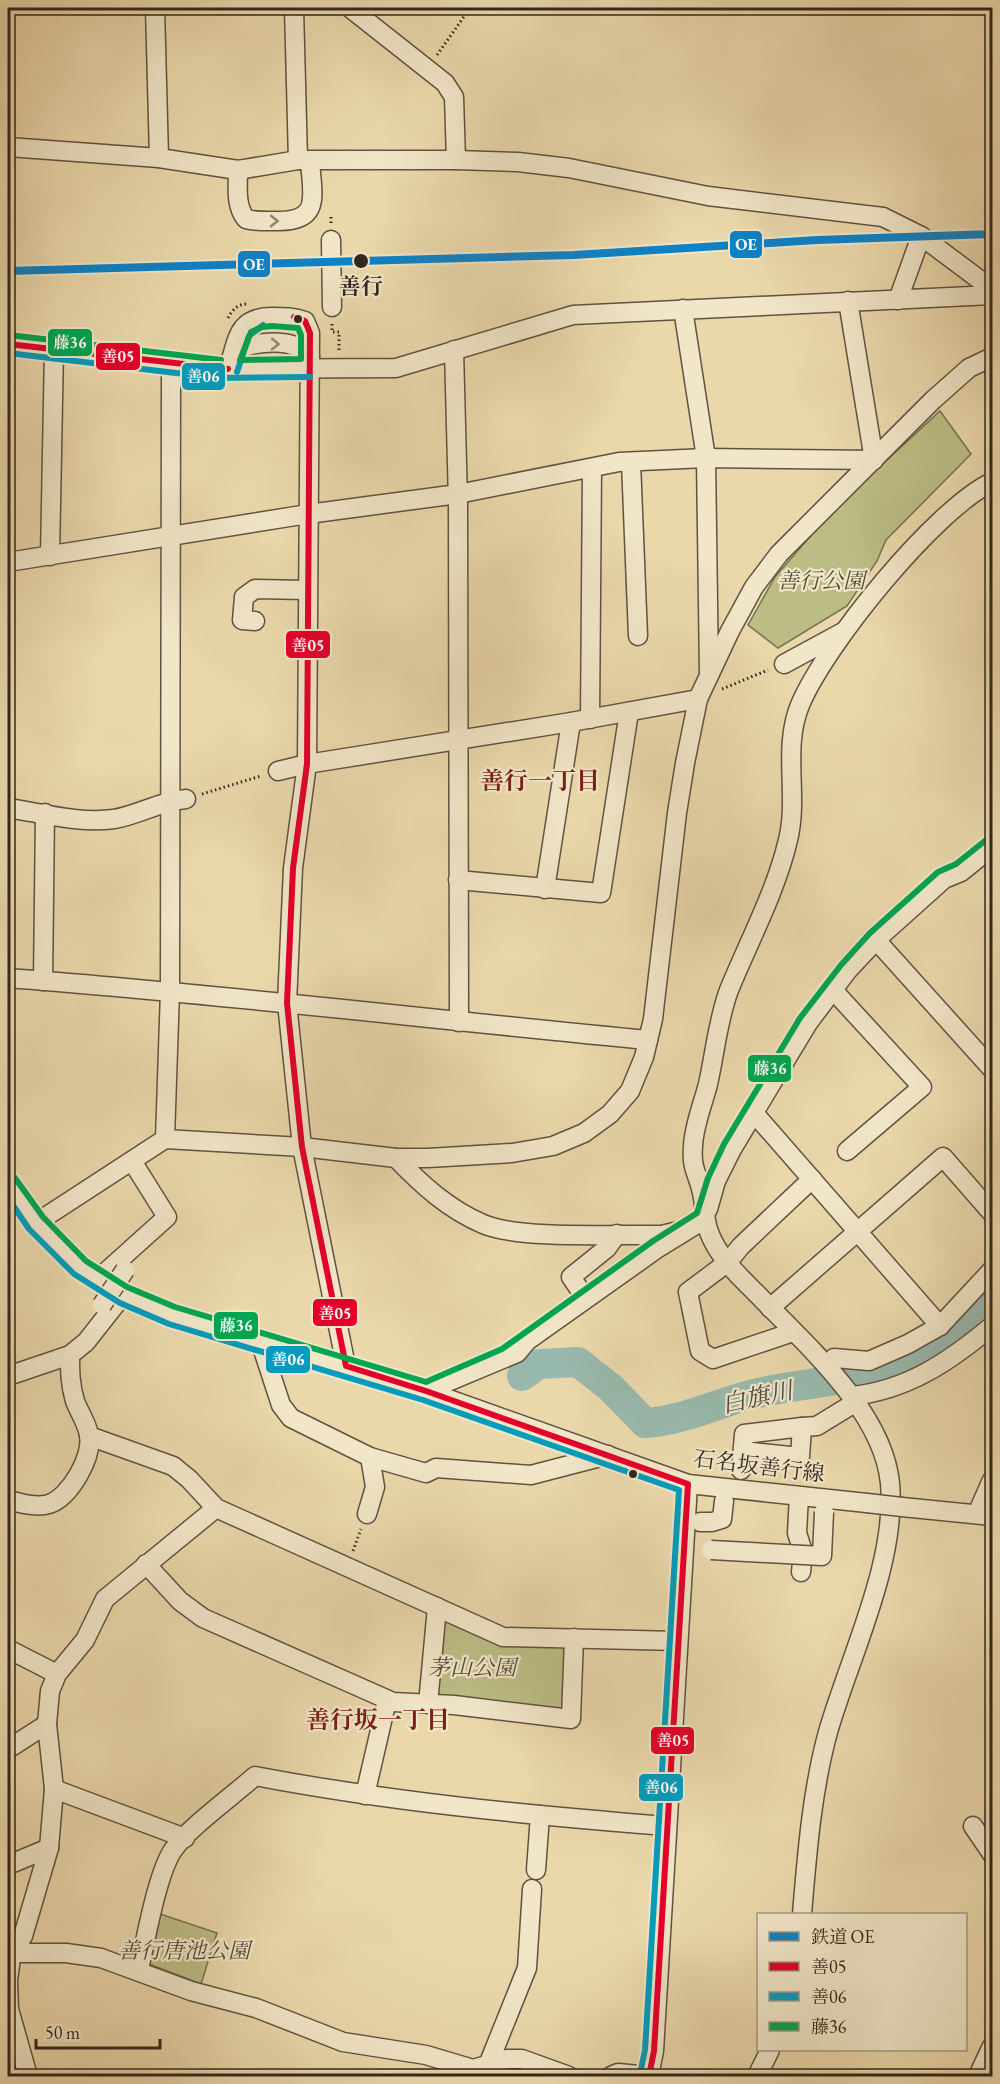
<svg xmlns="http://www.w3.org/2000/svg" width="1000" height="2084" viewBox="0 0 1000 2084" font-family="'EB Garamond','Noto Serif JP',serif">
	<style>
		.green { fill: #bcbd85; stroke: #777252; stroke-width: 1.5 }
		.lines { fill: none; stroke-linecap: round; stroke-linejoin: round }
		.river { stroke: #98b9ad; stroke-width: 30 }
		.minor-casing { stroke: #605243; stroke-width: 21 }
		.path { stroke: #322620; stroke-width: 3; stroke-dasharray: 1.5 3; stroke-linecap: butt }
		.minor { stroke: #f1e6c8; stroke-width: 18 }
		.minor-bridge-casing { stroke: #605243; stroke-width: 21; stroke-linecap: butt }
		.minor-bridge { stroke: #f1e6c8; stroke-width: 18 }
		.bus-1-casing { stroke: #f1e6c8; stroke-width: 10 }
		.bus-2-casing { stroke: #f1e6c8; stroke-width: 10 }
		.bus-3-casing { stroke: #f1e6c8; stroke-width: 10 }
		.bus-1 { stroke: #e4002b; stroke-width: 6 }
		.bus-2 { stroke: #059cbd; stroke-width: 6 }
		.bus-3 { stroke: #00a651; stroke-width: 6 }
		.rail-1-casing { stroke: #f1e6c8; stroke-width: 12 }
		.rail-1 { stroke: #0d82c7; stroke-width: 8 }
		.oneway { stroke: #928674 }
		.stop-dot { fill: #322620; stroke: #f1e6c8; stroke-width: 2 }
		.labels { text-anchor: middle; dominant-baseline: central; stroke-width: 4.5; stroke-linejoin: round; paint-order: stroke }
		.stop-label { font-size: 22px; font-weight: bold; fill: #322620; stroke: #f1e6c8 }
		.park-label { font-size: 22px; font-style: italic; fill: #544c39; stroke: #f1e6c8 }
		.street-label { font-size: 22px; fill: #322620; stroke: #f1e6c8 }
		.neighbourhood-label { font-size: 24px; font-weight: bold; fill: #7a1f14; stroke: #f1e6c8 }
		.water-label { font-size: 24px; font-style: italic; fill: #4c4b43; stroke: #f1e6c8 }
		.line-badge { stroke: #f1e6c8; stroke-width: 2 }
		.badge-label { font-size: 16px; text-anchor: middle; font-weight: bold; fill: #fff }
	</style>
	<rect width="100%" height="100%" fill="#ead8ab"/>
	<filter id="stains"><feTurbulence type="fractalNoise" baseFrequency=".00333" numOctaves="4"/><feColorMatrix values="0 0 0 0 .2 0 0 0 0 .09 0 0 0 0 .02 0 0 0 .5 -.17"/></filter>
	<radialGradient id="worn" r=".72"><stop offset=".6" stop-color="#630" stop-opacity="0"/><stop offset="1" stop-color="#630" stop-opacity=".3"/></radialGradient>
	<g class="green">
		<path d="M940,411L971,454L886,540L877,561L847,606L778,648L748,625L775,577L834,509Z"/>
		<path d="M992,1298V1315C959,1351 913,1371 868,1388L860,1387L857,1380C911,1365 955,1341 992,1298Z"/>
		<path d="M444,1619L501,1645L565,1647L563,1709L438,1696Z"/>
		<path d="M160,1914L217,1933L201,1984L149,1964Z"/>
	</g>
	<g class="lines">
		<path class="river" d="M522,1376L539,1364L578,1362L611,1388L645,1423C683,1421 717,1403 754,1394C782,1387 811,1385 839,1379C901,1366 952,1337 992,1288"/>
		<g class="minor-casing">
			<g id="minor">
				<path d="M155,8L159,158"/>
				<path d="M294,8L298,160"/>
				<path d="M350,8L445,83L454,97L456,160"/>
				<path d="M8,147L159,158L238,170L298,160H456L518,162L569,168L708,196L883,217L921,236L992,289"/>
				<path d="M238,170C238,186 235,206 246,219C257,222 268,221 279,221C322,221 312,194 310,161"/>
				<path d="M331,240L332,307"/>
				<path d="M898,300L921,236"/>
				<path d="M683,309L706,458L709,675"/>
				<path d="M8,344L219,369L396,368L573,315L992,295"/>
				<path d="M235,349C258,342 294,336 310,357"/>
				<path d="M454,350L458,502L459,1022"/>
				<path d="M228,369C238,341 236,317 272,317C284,317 294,317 305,321L310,333L307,764L293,868L287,1003L302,1147L346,1366"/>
				<path d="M631,462L638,636"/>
				<path d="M50,556L54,349"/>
				<path d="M8,562L308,514L458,494L619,462L706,458L874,460L848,301"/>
				<path d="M255,621L242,620L244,597L255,589L307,590"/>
				<path d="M784,664L843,632"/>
				<path d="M590,719L592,468"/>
				<path d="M278,771L307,764L571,722L698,699"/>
				<path d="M8,808C41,813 80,824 114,819C139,815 160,801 186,799"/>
				<path d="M458,880L601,893L629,712"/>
				<path d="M545,889L571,722"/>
				<path d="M876,940L992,1069"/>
				<path d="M8,978C222,994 435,1020 648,1040"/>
				<path d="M43,981L45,813"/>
				<path d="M833,990L922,1087L847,1151"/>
				<path d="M754,1113L940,1326"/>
				<path d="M165,1139L170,991L171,364"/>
				<path d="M396,1158C422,1185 448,1209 483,1224C521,1240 617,1234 661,1235L679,1231"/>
				<path d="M8,1183L36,1223L80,1268L123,1295L172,1315L426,1391L688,1484L867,1503"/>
				<path d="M708,1209L716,1181L732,1149L808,1023L848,970L876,940L944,879L961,872L992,847"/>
				<path d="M36,1223L165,1139L302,1147L396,1158H428L512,1153L553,1146L584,1133L610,1114L630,1091L644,1057L653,1019L677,813L685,763L698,699L730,631L754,587L779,554L933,400L969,368L992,357"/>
				<path d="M98,1279L167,1217L132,1161"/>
				<path d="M582,1293L571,1277L607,1248L617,1234"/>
				<path d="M770,1308L943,1157L992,1213"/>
				<path d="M793,1332L713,1359L700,1351L688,1292L728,1262L741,1246L812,1179"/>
				<path d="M260,1341L281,1405L291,1418L370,1457L426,1473L436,1468L531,1475L608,1455"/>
				<path d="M834,1358L869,1361L908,1344L940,1326L992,1270"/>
				<path d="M8,1376L70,1355"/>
				<path d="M426,1391L517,1353L527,1341L658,1248L705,1219"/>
				<path d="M852,1396C908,1390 950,1361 992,1326"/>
				<path d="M802,1427L817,1426L856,1402"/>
				<path d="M89,1436L173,1466L189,1479L216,1508L503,1637L678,1641"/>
				<path d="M741,1470L744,1434L802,1427L800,1457L743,1451"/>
				<path d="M799,1496L797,1533L803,1552L801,1572"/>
				<path d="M8,1500C20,1503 36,1508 49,1504C70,1497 93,1457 89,1435C87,1423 79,1412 75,1401C70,1385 70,1370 70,1355L86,1342L123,1295"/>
				<path d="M902,1507L992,1516"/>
				<path d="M367,1514L375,1487L370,1457"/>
				<path d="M977,1514L992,1480"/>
				<path d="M700,1522H712L722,1519L724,1501"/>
				<path d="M146,1564L180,1601L203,1618L393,1702L454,1705L571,1719L574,1638"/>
				<path d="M8,1649L57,1674"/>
				<path d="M428,1704L437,1607"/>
				<path d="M8,1749L47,1724"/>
				<path d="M54,1789L185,1838"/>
				<path d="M365,1795L387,1700"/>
				<path d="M973,1826L992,1854"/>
				<path d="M8,1865L49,1848"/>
				<path d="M536,1870L540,1815"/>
				<path d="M802,1914C807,1854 812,1790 828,1732C850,1656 897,1562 890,1483C883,1411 805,1344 758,1295C740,1277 718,1257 709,1232C704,1219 705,1206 702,1193C698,1173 691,1170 693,1146C694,1125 703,1104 708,1084C715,1053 718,1019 729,990C749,941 776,891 788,840C799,795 782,749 800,705C825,645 934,510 992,482"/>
				<path d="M8,1953H66L101,1958L191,1991L256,2008L343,2042L426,2055L473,2069L507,2059H522L569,2076"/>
				<path d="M139,1969C146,1939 157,1874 173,1850C187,1829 234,1795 255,1776C391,1802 528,1815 666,1826"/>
				<path d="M488,2065L527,1968L532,1889"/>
				<path d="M28,2076L9,2009L8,1980L11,1958L23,1936L49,1848L54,1789L47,1724L50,1691L57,1674L85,1640L105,1599L216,1508"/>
				<path d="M611,2076L618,2073L649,2076"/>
				<path d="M649,2076L654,2051L688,1484"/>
				<path d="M757,2076L770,2050"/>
				<path d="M978,2076L992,2046"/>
			</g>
		</g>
		<g class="path">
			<path d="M437,55L470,8"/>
			<path d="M331,223V214"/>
			<path d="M228,318C232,310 238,304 247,304"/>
			<path d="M332,324V332H339V352"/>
			<path d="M722,689L768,670"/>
			<path d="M202,794L261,776"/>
			<path d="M353,1551L361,1529"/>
		</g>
		<use href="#minor" class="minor"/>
		<g class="minor-bridge-casing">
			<g id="minor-bridge">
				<path d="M102,1305L125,1270"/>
				<path d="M867,1503L902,1507"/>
				<path d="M711,1550L822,1556L824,1512"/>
			</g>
		</g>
		<use href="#minor-bridge" class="minor-bridge"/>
		<g class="bus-1-casing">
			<g id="bus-1">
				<path d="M294,317L305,321L310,333L307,764L293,868L287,1003L302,1147L346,1366L426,1391L688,1484L654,2051L649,2076"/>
				<path d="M8,344L228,369"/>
			</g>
		</g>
		<g class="bus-2-casing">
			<g id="bus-2">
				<path d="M8,353L218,378L310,377"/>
				<path d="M237,372L249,336L263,325"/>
				<path d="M8,1198L29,1229L74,1274L120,1303L169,1324L423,1400L679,1490L645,2050L640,2074"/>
			</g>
		</g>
		<g class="bus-3-casing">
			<g id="bus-3">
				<path d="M272,326L298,328L301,335V359L240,360L251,332L262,327Z"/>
				<path d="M9,335L221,360"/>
				<path d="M15,1178L43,1217L86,1261L127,1287L175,1307L426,1382L435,1378L502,1349L653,1241L697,1213L708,1178L724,1144L800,1018L841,965L870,933L938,872L956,864L986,840"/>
			</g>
		</g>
		<use href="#bus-1" class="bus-1"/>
		<use href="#bus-2" class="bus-2"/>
		<use href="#bus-3" class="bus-3"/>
		<g class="rail-1-casing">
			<path id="rail-1" d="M8,271L574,255L817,240L992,234"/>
		</g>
		<use href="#rail-1" class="rail-1"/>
	</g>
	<defs><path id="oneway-chevron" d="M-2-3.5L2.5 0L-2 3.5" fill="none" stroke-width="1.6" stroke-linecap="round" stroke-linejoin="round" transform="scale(1.5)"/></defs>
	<g class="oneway">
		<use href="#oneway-chevron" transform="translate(274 221)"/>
		<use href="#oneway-chevron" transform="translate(275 344) rotate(1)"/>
	</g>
	<g class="stop-dot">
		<circle cx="361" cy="261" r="8"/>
		<circle cx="298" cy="319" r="5"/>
		<circle cx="633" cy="1474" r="5"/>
	</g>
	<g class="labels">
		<g class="stop-label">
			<text x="361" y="286">善行</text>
		</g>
		<g class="park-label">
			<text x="821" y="580">善行公園</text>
			<text x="472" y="1667">茅山公園</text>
			<text x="184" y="1950">善行唐池公園</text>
		</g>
		<g class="street-label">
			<text transform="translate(759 1466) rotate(7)">石名坂善行線</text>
		</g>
		<g class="neighbourhood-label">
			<text x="540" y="780">善行一丁目</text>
			<text x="378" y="1719">善行坂一丁目</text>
		</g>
		<g class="water-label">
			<text transform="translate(757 1397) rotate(-12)">白旗川</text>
		</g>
	</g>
	<g class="line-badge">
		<rect x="729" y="230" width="34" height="29" rx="6" fill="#0d82c7"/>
		<rect x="237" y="250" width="34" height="28" rx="6" fill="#0d82c7"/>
		<rect x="47" y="328" width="46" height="29" rx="6" fill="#00a651"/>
		<rect x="95" y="342" width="46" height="29" rx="6" fill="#e4002b"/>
		<rect x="181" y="362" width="45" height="29" rx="6" fill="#059cbd"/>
		<rect x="285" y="630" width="46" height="29" rx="6" fill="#e4002b"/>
		<rect x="747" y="1054" width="45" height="29" rx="6" fill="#00a651"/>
		<rect x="312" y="1298" width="46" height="29" rx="6" fill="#e4002b"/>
		<rect x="213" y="1311" width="46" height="29" rx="6" fill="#00a651"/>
		<rect x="265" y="1345" width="46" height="29" rx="6" fill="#059cbd"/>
		<rect x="650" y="1726" width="45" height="29" rx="6" fill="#e4002b"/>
		<rect x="638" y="1773" width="46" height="29" rx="6" fill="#059cbd"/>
	</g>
	<g class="badge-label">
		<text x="746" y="250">OE</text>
		<text x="254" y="270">OE</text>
		<text x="70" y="348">藤36</text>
		<text x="118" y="362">善05</text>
		<text x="203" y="382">善06</text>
		<text x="308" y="651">善05</text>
		<text x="770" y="1074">藤36</text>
		<text x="335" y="1319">善05</text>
		<text x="236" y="1331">藤36</text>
		<text x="288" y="1365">善06</text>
		<text x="673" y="1746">善05</text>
		<text x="661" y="1793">善06</text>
	</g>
	<rect width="1000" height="2084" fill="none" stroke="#ead8ab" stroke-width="30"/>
	<rect x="9" y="9" width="982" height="2066" fill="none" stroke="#322620" stroke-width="3"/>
	<rect x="15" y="15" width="970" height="2054" fill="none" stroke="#322620" stroke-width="1.5"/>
	<rect x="757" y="1913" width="210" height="138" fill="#f1e6c8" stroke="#a59985" stroke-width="1.5"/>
	<rect x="769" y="1932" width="30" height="9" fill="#0d82c7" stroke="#a59985" stroke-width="1.5"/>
	<text x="811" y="1943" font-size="18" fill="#322620">鉄道 OE</text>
	<rect x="769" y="1962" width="30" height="9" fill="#e4002b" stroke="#a59985" stroke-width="1.5"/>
	<text x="811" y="1973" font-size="18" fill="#322620">善05</text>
	<rect x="769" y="1992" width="30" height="9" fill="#059cbd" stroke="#a59985" stroke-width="1.5"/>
	<text x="811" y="2003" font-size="18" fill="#322620">善06</text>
	<rect x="769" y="2022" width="30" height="9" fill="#00a651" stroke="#a59985" stroke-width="1.5"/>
	<text x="811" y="2033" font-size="18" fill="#322620">藤36</text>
	<path d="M36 2039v9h124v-9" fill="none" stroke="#322620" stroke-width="3"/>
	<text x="45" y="2039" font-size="18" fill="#322620" stroke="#f1e6c8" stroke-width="4.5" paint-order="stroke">50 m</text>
	<rect width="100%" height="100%" filter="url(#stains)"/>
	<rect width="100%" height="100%" fill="url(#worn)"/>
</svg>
